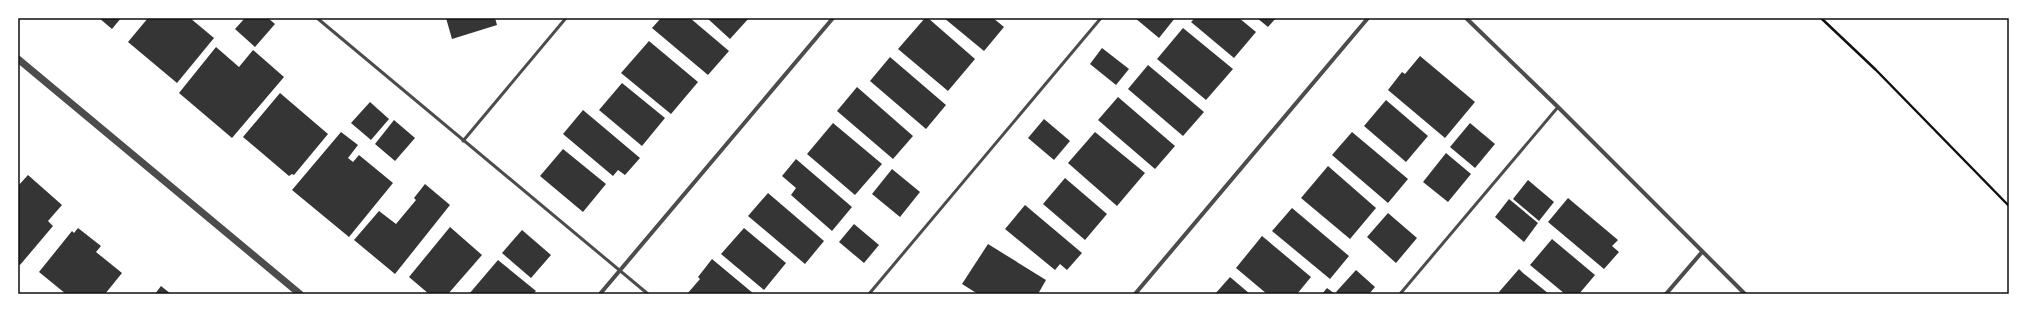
<svg xmlns="http://www.w3.org/2000/svg" width="2027" height="312" viewBox="0 0 2027 312" font-family="'Work Sans',sans-serif">
	<style>
		.building { fill: #353535 }
		.lines { fill: none; stroke-linecap: round; stroke-linejoin: round }
		.path { stroke: #111; stroke-width: 2.5 }
		.service { stroke: #4c4c4c; stroke-width: 3 }
		.minor { stroke: #4c4c4c; stroke-width: 4 }
		.tertiary { stroke: #4c4c4c; stroke-width: 7 }
		.neatline { fill: none; stroke: #111; stroke-width: 1.5 }
	</style>
	<rect width="100%" height="100%" fill="#fff"/>
	<g class="building">
		<path d="M99,18H121L112,29Z"/>
		<path d="M148,18H190L214,38L177,83L128,42Z"/>
		<path d="M245,18H268L275,24L255,47L235,29Z"/>
		<path d="M446,18H495L497,25L452,39Z"/>
		<path d="M661,18H690L729,51L708,75L652,28Z"/>
		<path d="M707,18H749L730,39Z"/>
		<path d="M925,18H928L975,59L948,91L898,49Z"/>
		<path d="M944,18H993L1004,27L984,51Z"/>
		<path d="M1135,18H1175L1159,38Z"/>
		<path d="M1195,18H1239L1256,32L1234,58L1191,22Z"/>
		<path d="M1257,18H1276L1268,27Z"/>
		<path d="M1183,28L1233,69L1206,100L1157,59Z"/>
		<path d="M649,41L698,82L671,114L621,73Z"/>
		<path d="M216,47L239,67L253,50L284,77L232,138L179,93Z"/>
		<path d="M1102,48L1129,69L1116,85L1090,64Z"/>
		<path d="M1420,56L1475,102L1445,138L1388,90L1402,72L1405,74Z"/>
		<path d="M890,57L946,105L926,129L870,81Z"/>
		<path d="M1148,65L1204,112L1183,136L1128,89Z"/>
		<path d="M622,83L665,118L642,146L599,110Z"/>
		<path d="M857,87L913,136L893,159L837,111Z"/>
		<path d="M280,93L328,134L294,175L292,174L289,176L243,137Z"/>
		<path d="M1118,97L1175,146L1155,169L1098,120Z"/>
		<path d="M1386,100L1428,136L1406,162L1364,126Z"/>
		<path d="M370,102L389,119L371,140L351,123Z"/>
		<path d="M583,110L640,158L625,175L618,170L613,176L563,134Z"/>
		<path d="M1044,119L1070,141L1054,160L1028,138Z"/>
		<path d="M394,120L415,138L395,161L375,144Z"/>
		<path d="M833,123L882,164L855,195L807,154Z"/>
		<path d="M1470,123L1495,144L1475,168L1450,147Z"/>
		<path d="M341,132L358,145L348,158L353,162L359,155L393,183L349,237L292,190Z"/>
		<path d="M1095,132L1145,173L1117,206L1068,163Z"/>
		<path d="M1352,132L1408,179L1388,203L1332,155Z"/>
		<path d="M563,149L606,184L583,212L540,176Z"/>
		<path d="M1446,153L1471,174L1448,202L1423,182Z"/>
		<path d="M796,159L852,207L832,231L791,195L796,188L782,176Z"/>
		<path d="M1328,166L1376,208L1350,239L1301,198Z"/>
		<path d="M892,169L920,192L900,217L872,194Z"/>
		<path d="M28,175L62,205L48,221L53,226L20,265L18,263V186Z"/>
		<path d="M1065,178L1107,214L1085,240L1043,204Z"/>
		<path d="M1528,180L1554,202L1539,221L1513,199Z"/>
		<path d="M425,184L450,205L395,274L354,240L379,211L396,224L416,200L414,198Z"/>
		<path d="M768,193L824,241L805,264L748,216Z"/>
		<path d="M1568,198L1618,240L1612,246L1619,252L1604,269L1548,222Z"/>
		<path d="M1509,199L1538,223L1524,242L1495,217Z"/>
		<path d="M1025,205L1082,253L1067,270L1060,264L1055,270L1005,229Z"/>
		<path d="M1292,208L1349,256L1330,279L1272,231Z"/>
		<path d="M1388,213L1417,238L1396,263L1367,237Z"/>
		<path d="M854,224L879,245L864,263L839,242Z"/>
		<path d="M450,227L482,255L448,294H429L409,277Z"/>
		<path d="M78,228L101,246L96,252L122,273L105,294H66L39,272L72,231L74,233Z"/>
		<path d="M744,228L786,263L764,290L721,254Z"/>
		<path d="M522,230L551,255L531,278L502,253Z"/>
		<path d="M1262,236L1311,277L1297,294H1267L1236,268Z"/>
		<path d="M1552,239L1595,275L1579,294H1565L1530,265Z"/>
		<path d="M988,244L1046,280L1038,294H978L962,284Z"/>
		<path d="M712,259L754,294H687L700,279L698,277Z"/>
		<path d="M498,260L536,291L533,294H469Z"/>
		<path d="M1519,269L1523,273L1549,294H1500L1499,292Z"/>
		<path d="M1356,270L1375,287L1369,294H1339L1336,292Z"/>
		<path d="M1230,277L1250,294H1215Z"/>
		<path d="M161,286L171,294H155Z"/>
		<path d="M1327,288L1335,294H1322Z"/>
	</g>
	<g class="lines">
		<path class="path" d="M1821,18L1876,70L2009,206"/>
		<g class="service">
			<path d="M317,18L648,294"/>
			<path d="M463,141L566,18"/>
			<path d="M869,294L1101,18"/>
			<path d="M1400,294L1558,107"/>
		</g>
		<g class="minor">
			<path d="M1466,18L1558,107L1745,294"/>
			<path d="M600,294L833,18"/>
			<path d="M1135,294L1368,18"/>
			<path d="M1666,294L1702,252"/>
		</g>
		<path class="tertiary" d="M18,59L300,294"/>
	</g>
	<rect width="2027" height="312" fill="none" stroke="#ffffff" stroke-width="38"/>
	<rect x="19" y="19" width="1989" height="274" class="neatline"/>
</svg>
